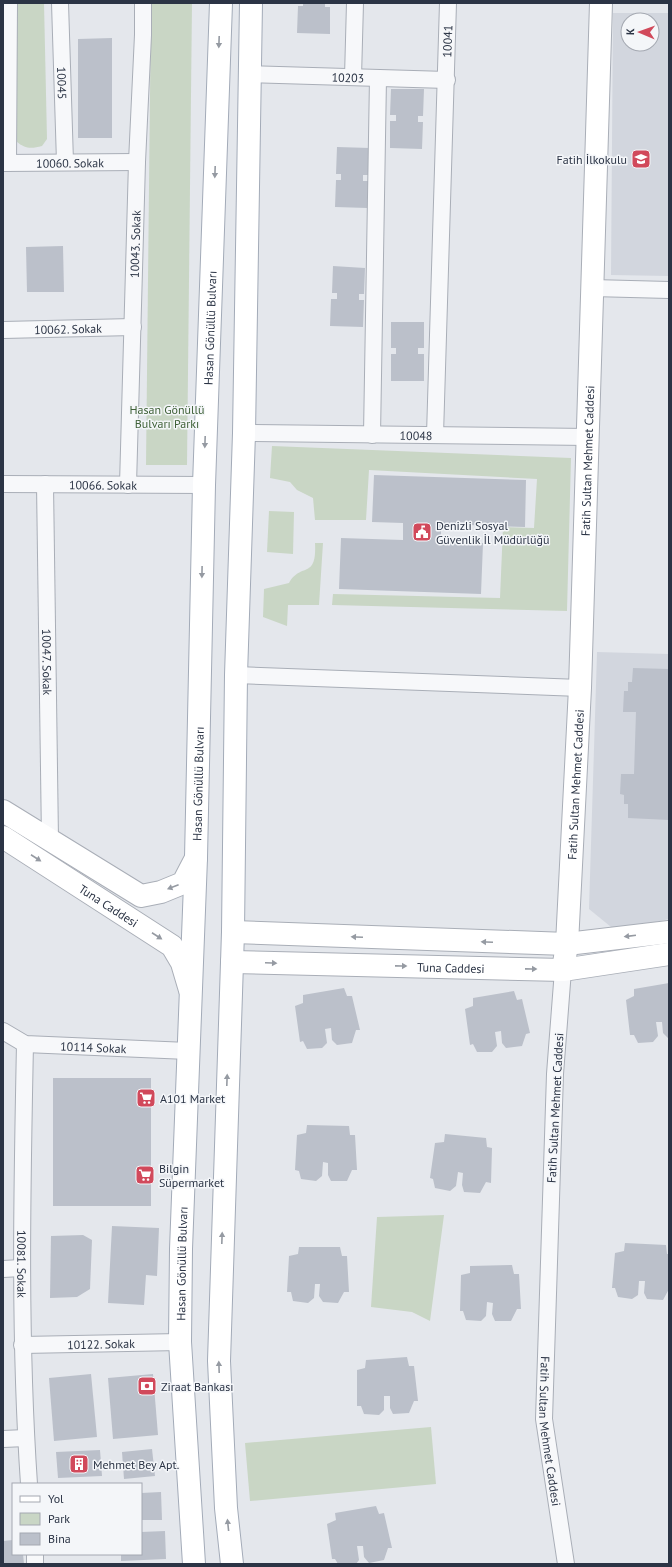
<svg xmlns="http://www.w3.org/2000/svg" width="672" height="1567" viewBox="0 0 672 1567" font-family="'PT Sans',sans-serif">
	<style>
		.built { fill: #d2d6de; fill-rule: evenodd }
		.green { fill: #c9d6c5 }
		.building { fill: #bbc0ca }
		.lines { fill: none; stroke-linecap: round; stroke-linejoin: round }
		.street-casing { stroke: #a9aeb7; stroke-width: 18 }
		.secondary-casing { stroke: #a9aeb7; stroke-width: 24 }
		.primary-casing { stroke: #a3abb8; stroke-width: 24 }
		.street { stroke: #f7f8fa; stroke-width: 16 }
		.secondary { stroke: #fff; stroke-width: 22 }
		.primary { stroke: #fff; stroke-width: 22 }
		.oneway { fill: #959aa2 }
		.labels { text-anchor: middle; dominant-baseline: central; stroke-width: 3; stroke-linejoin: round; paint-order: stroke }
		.street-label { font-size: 12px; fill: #2b3445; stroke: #f4f6f9 }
		.poi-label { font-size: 12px; fill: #2b3445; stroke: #f4f6f9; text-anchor: start }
		.park-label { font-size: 12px; fill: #3f6138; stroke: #f4f6f9 }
	</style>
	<rect width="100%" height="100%" fill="#e4e7ec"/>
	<g class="built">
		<path d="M613,13H669V276L611,275ZM628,20H652V44H628Z"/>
		<path d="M597,652L669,654V919L616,931L589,909Z"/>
	</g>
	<g class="green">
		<path d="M16,3H44L47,139L42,146C31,149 25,149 16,141Z"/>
		<path d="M151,3H192L187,465H146Z"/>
		<path d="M272,446L571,458L567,611L332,605L333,594L500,598L503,527L534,528L537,479L369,470L366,520H315L313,498L297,490L290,482L270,478Z"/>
		<path d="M269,511L294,512L293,554L267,552Z"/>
		<path d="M315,543H323L319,605H288L287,626L263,617L264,589L289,583C301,562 317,580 315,543Z"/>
		<path d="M444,1215L430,1321L412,1312L371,1307L377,1217Z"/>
		<path d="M431,1427L436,1484L250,1501L245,1443Z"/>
	</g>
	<g class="building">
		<path d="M303,3H325V7H330V34L297,33L298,6H303Z"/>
		<path d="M112,38V138H78V39Z"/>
		<path d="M391,89H424L423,116H418V122H423L422,149L390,148V121H396V115H390Z"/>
		<path d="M337,147L370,148L369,175H363V181H368L367,208L335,207L336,180H341V174H336Z"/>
		<path d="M63,246L64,292H27L26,247Z"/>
		<path d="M333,266L365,268L364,294H359V300H364L363,327L330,326L331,299H337V293H332Z"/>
		<path d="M391,322H424V348H418V354H424V381H391V354H396V348H391Z"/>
		<path d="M374,475L526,480L525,527L441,524V541L483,543L481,594L339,589L341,538L403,540V523L372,522Z"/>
		<path d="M633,668L669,669V820L628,818V804H624V795L620,794L621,774H634L636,712H623L624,691H628V682H632Z"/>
		<path d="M669,983V1039L663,1033L662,1022H656L658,1036L653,1042L638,1043L634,1035H630L626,1000L634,996V989Z"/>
		<path d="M344,988L347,996H352L360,1030H356L352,1043L337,1045L332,1040L331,1028L325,1029L327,1043L322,1048L307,1049L303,1041L300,1042L295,1006L303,1003V995Z"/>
		<path d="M514,991L517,1000L522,999L530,1033L526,1034L522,1046L506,1048L502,1043L501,1031L495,1032L497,1046L492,1052H477L473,1044L470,1045L465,1009L473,1006V998Z"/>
		<rect x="53" y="1078" width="98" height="128"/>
		<path d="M307,1125L349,1126L350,1135H355L357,1170H352L347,1181H331L328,1175V1163L323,1162L322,1176L316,1181L301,1179L299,1171L295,1170L297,1135L306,1133Z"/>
		<path d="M445,1134L486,1138L487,1147L492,1148L491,1183L486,1182L480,1193L464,1192L462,1185L463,1173L458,1172L456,1186L450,1191L435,1188L433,1179L430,1178L435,1143L444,1142Z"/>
		<path d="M112,1226L159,1228L157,1276L146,1275L144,1305L108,1303Z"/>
		<path d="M83,1235L92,1240L90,1289L77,1297L50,1298L51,1236Z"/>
		<path d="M625,1243L666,1245L667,1254H669V1289L663,1300L647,1299L644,1293L645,1281H639L638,1295L632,1299L618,1297L615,1288H612L615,1253L624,1251Z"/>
		<path d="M299,1247H340L342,1256H347L349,1292H344L338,1303L323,1302L319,1296L320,1284H315L314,1298L308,1303L293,1301L291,1292H287L289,1256L298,1254Z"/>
		<path d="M512,1265L514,1274H519L521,1309H517L511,1321H495L492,1314L493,1303L487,1302L486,1316L481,1321L466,1320L463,1311H460L461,1275L470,1273V1266Z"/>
		<path d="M407,1357L409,1366H414L418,1401H414L409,1413L393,1414L390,1408V1396H384V1410L379,1415L364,1414L361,1406H357V1370L365,1368L366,1360Z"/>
		<path d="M91,1374L97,1437L54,1441L49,1378Z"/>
		<path d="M153,1374L158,1435L113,1439L108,1378Z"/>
		<path d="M152,1449L155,1476L124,1479L122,1452Z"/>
		<path d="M100,1450L102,1476L58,1478L56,1452Z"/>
		<path d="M161,1492L162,1520H141V1493Z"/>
		<path d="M376,1506L379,1514L384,1513L392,1548H388L384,1560L369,1563L364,1557L363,1546H357L359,1560L356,1564H338L335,1559H332L327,1524L336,1520L335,1513Z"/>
		<path d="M165,1531L166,1559L121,1561V1554H141V1532Z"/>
		<path d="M13,1540V1554H23L24,1564H3V1541Z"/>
	</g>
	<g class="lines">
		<g class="street-casing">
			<g id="street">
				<path id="s1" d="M60,3L65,162"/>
				<path id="s2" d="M249,74L447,80"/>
				<path d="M353,77L355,3"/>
				<path id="s3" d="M3,163L137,162"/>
				<path d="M8,163L9,3"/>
				<path d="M592,288L669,290"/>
				<path id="s4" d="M3,330L133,327"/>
				<path id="s5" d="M244,433L588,437"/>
				<path d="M372,435L378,78"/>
				<path id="s6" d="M435,435L448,3"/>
				<path id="s7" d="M3,484L204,485"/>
				<path id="s8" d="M45,484L50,840"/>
				<path id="s9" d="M128,485L137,162L143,35V3"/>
				<path d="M236,675L580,688"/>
				<path id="s10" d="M563,970L555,1074L544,1419L566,1564"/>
				<path id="s11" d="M3,1031L25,1044L188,1051"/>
				<path id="s12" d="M25,1044C22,1191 19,1337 29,1484"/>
				<path d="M3,1269L21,1268"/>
				<path id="s13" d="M22,1345L180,1342"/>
				<path d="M3,1439L26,1438"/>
				<path d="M35,1554V1564"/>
			</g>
		</g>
		<g class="secondary-casing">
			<g id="secondary">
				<path d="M3,811L141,896L161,892L183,883L196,858"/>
				<path id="s14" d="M3,837L172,946L182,963L190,990"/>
				<path d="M233,932L567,944L669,932"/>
				<path id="s15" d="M232,962L563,970L669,954"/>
				<path id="s16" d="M563,970L567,944L580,688L601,3"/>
			</g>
		</g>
		<g class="primary-casing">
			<g id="primary">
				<path id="s17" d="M194,1564L180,1342L181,1249L196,858L204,485L221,3"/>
				<path d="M232,1564L226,1508L219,1361L233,932L236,675L244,433L251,3"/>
			</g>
		</g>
		<use href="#street" class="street"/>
		<use href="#secondary" class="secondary"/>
		<use href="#primary" class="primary"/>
	</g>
	<defs><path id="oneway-solid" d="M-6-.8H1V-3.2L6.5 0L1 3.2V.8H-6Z"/></defs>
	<g class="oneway">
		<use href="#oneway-solid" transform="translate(219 42) rotate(92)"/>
		<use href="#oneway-solid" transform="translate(215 172) rotate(92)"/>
		<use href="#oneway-solid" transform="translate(205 442) rotate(92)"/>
		<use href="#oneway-solid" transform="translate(202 572) rotate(91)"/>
		<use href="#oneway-solid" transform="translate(36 858) rotate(33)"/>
		<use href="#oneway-solid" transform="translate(173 887) rotate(159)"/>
		<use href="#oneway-solid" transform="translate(157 936) rotate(33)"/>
		<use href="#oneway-solid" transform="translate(630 936) rotate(173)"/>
		<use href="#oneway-solid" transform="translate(357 937) rotate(-178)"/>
		<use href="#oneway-solid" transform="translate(487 942) rotate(-178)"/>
		<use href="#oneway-solid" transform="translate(271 963) rotate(2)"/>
		<use href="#oneway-solid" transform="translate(401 966) rotate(1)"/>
		<use href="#oneway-solid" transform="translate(531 969) rotate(1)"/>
		<use href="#oneway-solid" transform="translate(227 1080) rotate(-88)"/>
		<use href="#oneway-solid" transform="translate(222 1238) rotate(-88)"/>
		<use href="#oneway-solid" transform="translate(219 1367) rotate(-92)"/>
		<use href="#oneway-solid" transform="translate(228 1525) rotate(-96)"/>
	</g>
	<defs>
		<g id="school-square" transform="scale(1)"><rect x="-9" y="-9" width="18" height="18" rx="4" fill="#d1495b" stroke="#f4f6f9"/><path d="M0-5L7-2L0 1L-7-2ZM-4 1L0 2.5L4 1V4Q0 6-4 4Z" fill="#fff"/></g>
		<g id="civic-square" transform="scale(1)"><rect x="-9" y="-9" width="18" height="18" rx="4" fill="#d1495b" stroke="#f4f6f9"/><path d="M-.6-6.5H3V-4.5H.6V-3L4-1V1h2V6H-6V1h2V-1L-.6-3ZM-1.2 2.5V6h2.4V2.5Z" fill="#fff"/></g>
		<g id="supermarket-square" transform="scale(1)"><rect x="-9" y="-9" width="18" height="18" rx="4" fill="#d1495b" stroke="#f4f6f9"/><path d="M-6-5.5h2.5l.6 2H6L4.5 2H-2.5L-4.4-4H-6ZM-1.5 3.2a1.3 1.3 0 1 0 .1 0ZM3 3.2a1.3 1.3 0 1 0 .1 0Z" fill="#fff"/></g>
		<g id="bank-square" transform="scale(1)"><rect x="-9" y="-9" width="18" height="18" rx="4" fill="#d1495b" stroke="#f4f6f9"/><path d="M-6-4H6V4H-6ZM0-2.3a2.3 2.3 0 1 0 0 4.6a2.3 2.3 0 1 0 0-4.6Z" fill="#fff"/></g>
		<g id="building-square" transform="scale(1)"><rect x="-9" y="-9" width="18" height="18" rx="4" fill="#d1495b" stroke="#f4f6f9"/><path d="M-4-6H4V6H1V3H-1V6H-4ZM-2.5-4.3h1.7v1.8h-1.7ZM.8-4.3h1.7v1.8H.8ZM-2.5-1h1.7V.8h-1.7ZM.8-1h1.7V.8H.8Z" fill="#fff"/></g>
	</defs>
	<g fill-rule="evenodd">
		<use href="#school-square" x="641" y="159"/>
		<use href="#civic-square" x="422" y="532"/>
		<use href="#supermarket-square" x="146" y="1098"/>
		<use href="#supermarket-square" x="145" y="1175"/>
		<use href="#bank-square" x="147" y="1386"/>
		<use href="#building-square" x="79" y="1464"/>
	</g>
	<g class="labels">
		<g class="street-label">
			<text stroke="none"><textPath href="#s6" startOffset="394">10041</textPath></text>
			<text stroke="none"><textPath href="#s2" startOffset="99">10203</textPath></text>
			<text stroke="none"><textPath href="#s1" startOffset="80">10045</textPath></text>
			<text stroke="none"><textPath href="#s3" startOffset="67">10060. Sokak</textPath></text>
			<text stroke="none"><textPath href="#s9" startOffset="241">10043. Sokak</textPath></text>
			<text stroke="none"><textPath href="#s17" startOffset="1237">Hasan Gönüllü Bulvarı</textPath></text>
			<text stroke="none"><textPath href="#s4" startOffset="65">10062. Sokak</textPath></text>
			<text stroke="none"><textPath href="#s5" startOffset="172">10048</textPath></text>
			<text stroke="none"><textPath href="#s16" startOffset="510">Fatih Sultan Mehmet Caddesi</textPath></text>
			<text stroke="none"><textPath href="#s7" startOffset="100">10066. Sokak</textPath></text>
			<text stroke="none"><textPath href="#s8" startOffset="178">10047. Sokak</textPath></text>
			<text stroke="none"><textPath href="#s17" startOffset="781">Hasan Gönüllü Bulvarı</textPath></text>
			<text stroke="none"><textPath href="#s16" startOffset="186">Fatih Sultan Mehmet Caddesi</textPath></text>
			<text stroke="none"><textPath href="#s14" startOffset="126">Tuna Caddesi</textPath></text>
			<text stroke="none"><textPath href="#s15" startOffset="219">Tuna Caddesi</textPath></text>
			<text stroke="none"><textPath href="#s11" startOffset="94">10114 Sokak</textPath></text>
			<text transform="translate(555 1108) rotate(-87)">Fatih Sultan Mehmet Caddesi</text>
			<text stroke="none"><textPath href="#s17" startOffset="301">Hasan Gönüllü Bulvarı</textPath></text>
			<text stroke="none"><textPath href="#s12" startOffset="220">10081. Sokak</textPath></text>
			<text stroke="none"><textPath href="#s13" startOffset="79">10122. Sokak</textPath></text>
			<text stroke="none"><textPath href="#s10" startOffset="462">Fatih Sultan Mehmet Caddesi</textPath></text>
		</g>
		<g class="poi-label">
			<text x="627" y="159" text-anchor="end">Fatih İlkokulu</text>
			<text x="436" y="525">Denizli Sosyal<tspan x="436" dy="14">Güvenlik İl Müdürlüğü</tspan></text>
			<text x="160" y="1098">A101 Market</text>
			<text x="159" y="1168">Bilgin<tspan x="159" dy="14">Süpermarket</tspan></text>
			<text x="161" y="1386">Ziraat Bankası</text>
			<text x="93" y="1464">Mehmet Bey Apt.</text>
		</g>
		<g class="park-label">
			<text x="167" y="409">Hasan Gönüllü<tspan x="167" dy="14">Bulvarı Parkı</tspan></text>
		</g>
	</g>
	<rect width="672" height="1567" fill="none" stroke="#2b3445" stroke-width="8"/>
	<rect x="12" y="1483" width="130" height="72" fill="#f4f6f9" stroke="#a4a8b1"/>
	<rect x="20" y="1496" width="20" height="6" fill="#ffffff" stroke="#a4a8b1"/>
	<text x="48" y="1503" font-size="12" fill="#2b3445">Yol</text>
	<rect x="20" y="1513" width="20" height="12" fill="#c9d6c5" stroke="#a4a8b1"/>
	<text x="48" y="1523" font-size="12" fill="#2b3445">Park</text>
	<rect x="20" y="1533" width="20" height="12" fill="#bbc0ca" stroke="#a4a8b1"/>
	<text x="48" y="1543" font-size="12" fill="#2b3445">Bina</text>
	<g transform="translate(640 32) rotate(272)"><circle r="19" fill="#f4f6f9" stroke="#a4a8b1"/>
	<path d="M0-3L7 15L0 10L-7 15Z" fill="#d1495b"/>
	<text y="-6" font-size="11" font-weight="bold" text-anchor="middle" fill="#2b3445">K</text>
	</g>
</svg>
